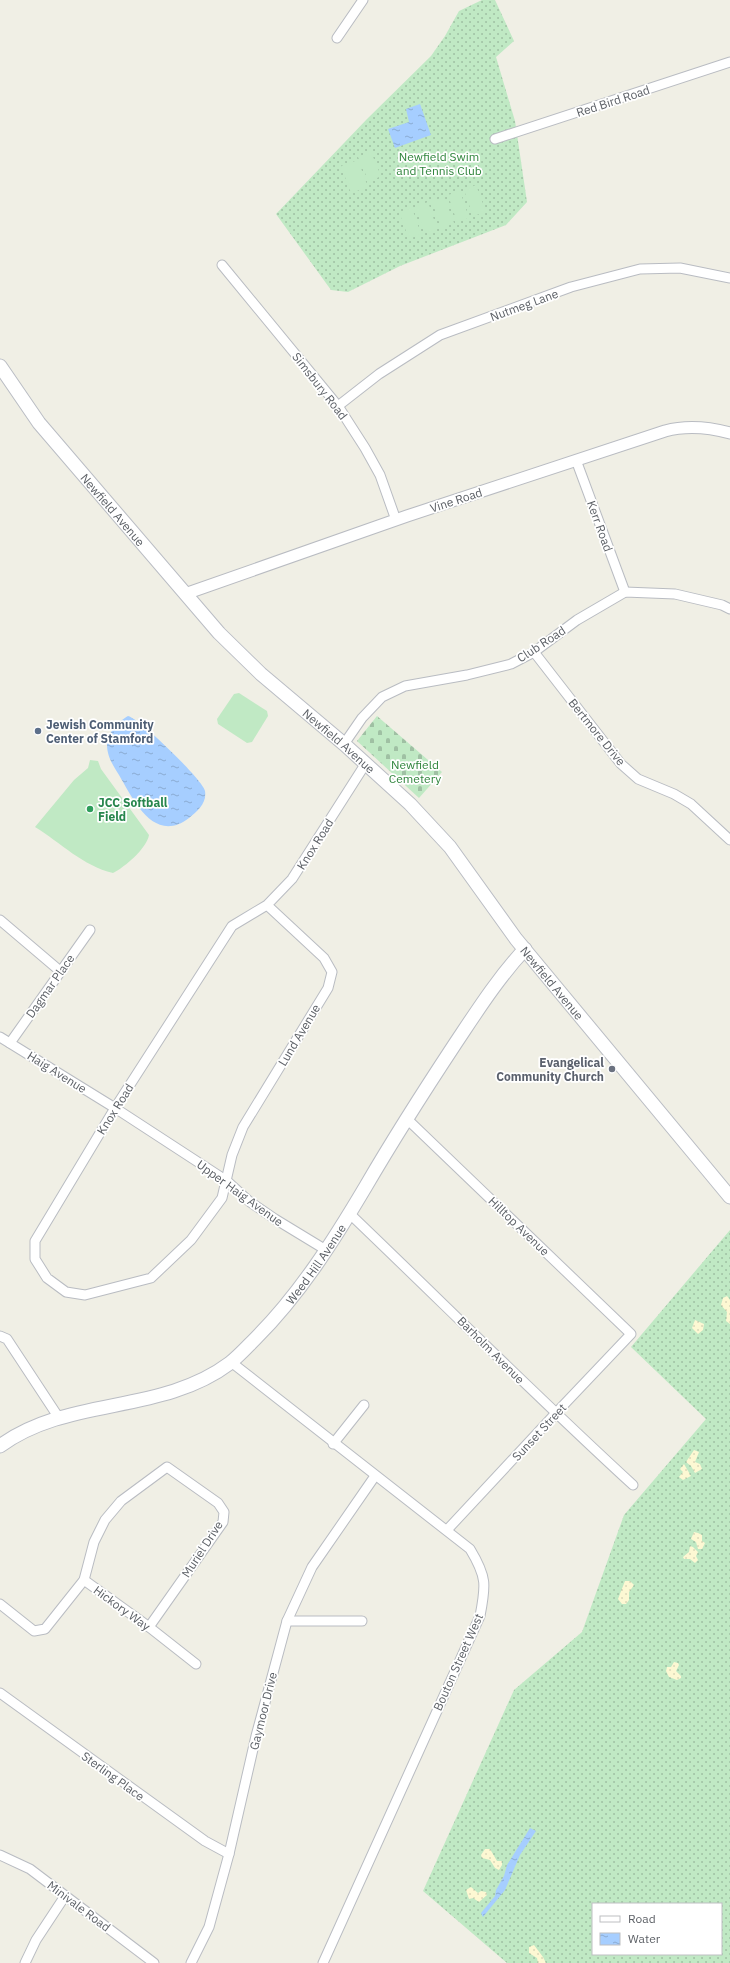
<svg xmlns="http://www.w3.org/2000/svg" width="730" height="1963" viewBox="0 0 730 1963" font-family="'IBM Plex Sans',sans-serif">
	<style>
		.grass { fill: url(#grass-dots); fill-rule: evenodd }
		.sand { fill: url(#sand-dots) }
		.cemetery { fill: url(#cemetery-stones) }
		.pitch { fill: #c0e9c4 }
		.water { fill: url(#water-ripples) }
		.lines { fill: none; stroke-linecap: round; stroke-linejoin: round }
		.minor-casing { stroke: #b9bcc2; stroke-width: 11 }
		.tertiary-casing { stroke: #b9bcc2; stroke-width: 13 }
		.secondary-casing { stroke: #babdc4; stroke-width: 15 }
		.minor { stroke: #fff; stroke-width: 9 }
		.tertiary { stroke: #fff; stroke-width: 11 }
		.secondary { stroke: #fff; stroke-width: 13 }
		.service-dot { fill: #5c6f8a; stroke: #fff; stroke-width: 1.5 }
		.leisure-dot { fill: #2e9e5b; stroke: #fff; stroke-width: 1.5 }
		.worship-dot { fill: #6b7280; stroke: #fff; stroke-width: 1.5 }
		.labels { text-anchor: middle; dominant-baseline: central; stroke-width: 3.5; stroke-linejoin: round; paint-order: stroke }
		.street-label { font-size: 12px; fill: #5c6066; stroke: #fff }
		.park-label { font-size: 12px; fill: #2e843b; stroke: #fff }
		.service-label { font-size: 12px; font-weight: bold; fill: #4e5e75; stroke: #fff; text-anchor: start }
		.leisure-label { font-size: 12px; font-weight: bold; fill: #27864d; stroke: #fff; text-anchor: start }
		.worship-label { font-size: 12px; font-weight: bold; fill: #5b616d; stroke: #fff; text-anchor: end }
	</style>
	<defs>
		<pattern id="grass-dots" width="8" height="8" patternUnits="userSpaceOnUse"><rect width="8" height="8" fill="#c0e9c4"/><path d="M2 2h.1M6 6h.1" fill="none" stroke="#9fc0a3" stroke-width="1.8" stroke-linecap="round"/></pattern>
		<pattern id="sand-dots" width="8" height="8" patternUnits="userSpaceOnUse"><rect width="8" height="8" fill="#fdf8d3"/><path d="M2 2h.1M6 6h.1" fill="none" stroke="#dbd7b8" stroke-width="1.8" stroke-linecap="round"/></pattern>
		<pattern id="cemetery-stones" width="16" height="16" patternUnits="userSpaceOnUse"><rect width="16" height="16" fill="#c0e9c4"/><path d="M2 7V4a2 2 0 0 1 4 0v3zM10 15v-3a2 2 0 0 1 4 0v3z" fill="#9fc0a3"/></pattern>
		<pattern id="water-ripples" width="26" height="14" patternUnits="userSpaceOnUse"><rect width="26" height="14" fill="#a6ceff"/><path d="M2 4q2-2 4 0t4 0M15 11q2-2 4 0t4 0" fill="none" stroke="#8aabd2"/></pattern>
	</defs>
	<rect width="100%" height="100%" fill="#f0efe5"/>
	<g class="grass">
		<path d="M482,0H495L514,41L496,57L515,121L527,202L506,225L400,266L348,292L331,290L276,214L367,119L431,56L445,36L459,11Z"/>
		<path d="M730,1230V1963H507L423,1891L514,1690L582,1632L624,1515L706,1419L631,1347ZM593,1904H721V1954H593Z"/>
	</g>
	<g class="sand">
		<path d="M727,1296L730,1300V1324L726,1321L727,1312L721,1305L723,1298Z"/>
		<path d="M695,1320L704,1324L703,1330L698,1334L692,1328Z"/>
		<path d="M694,1450L699,1452L695,1462L700,1464L702,1469L695,1473L691,1466L686,1462Z"/>
		<path d="M684,1464L691,1476L683,1480L679,1477L683,1472L680,1469Z"/>
		<path d="M694,1532L698,1533L702,1535V1541L705,1543L702,1549H698L696,1542L691,1539Z"/>
		<path d="M690,1546L693,1547L698,1552L696,1556L698,1560L695,1563L690,1559H684L683,1557L689,1552Z"/>
		<path d="M625,1581H630L634,1585L629,1592V1600L626,1604H622L618,1599Z"/>
		<path d="M674,1662L678,1663L679,1665L676,1671L681,1676V1678L677,1680L669,1677L666,1671L667,1667H671Z"/>
		<path d="M485,1849H490L497,1861H502V1865L499,1870L495,1868L490,1860L482,1858L481,1855Z"/>
		<path d="M471,1887L478,1893L481,1891L486,1892L487,1895L479,1902L473,1898L469,1899L466,1890Z"/>
		<path d="M534,1945L543,1957L546,1963H538L537,1958L529,1953V1947Z"/>
	</g>
	<path class="cemetery" d="M377,716L442,772L419,798L357,741Z"/>
	<g class="pitch">
		<path d="M371,152L381,176L369,182L358,157Z"/>
		<path d="M358,160L368,187L351,193L341,166Z"/>
		<path d="M476,185L486,212L473,216L464,190Z"/>
		<path d="M460,191L469,218L457,222L448,195Z"/>
		<path d="M444,197L454,223L441,228L432,201Z"/>
		<path d="M428,202L437,229L425,233L415,207Z"/>
		<path d="M412,208L421,234L409,239L399,212Z"/>
		<path d="M239,693L267,711L268,716L252,742L247,743L218,724L217,719L234,694Z"/>
		<path d="M90,760L98,761L101,769L149,835C147,848 125,867 113,873C83,866 61,843 35,827L74,780L88,768Z"/>
	</g>
	<g class="water">
		<path d="M420,104L431,135L395,148L388,129L409,122L406,109Z"/>
		<path d="M128,716C140,719 203,780 205,791C207,803 198,811 189,818C154,845 133,799 119,775C113,765 107,757 107,744C107,734 119,721 128,716Z"/>
		<path d="M530,1828L536,1831L520,1855L505,1890L483,1917L481,1913L495,1896L496,1890L504,1876L507,1865Z"/>
	</g>
	<g class="lines">
		<g class="minor-casing">
			<g id="minor">
				<path d="M337,38L363,0"/>
				<path d="M495,139L730,62"/>
				<path d="M222,265L338,406L365,448L380,475L396,520"/>
				<path d="M338,406L379,374L440,335L571,287L640,269L680,268L730,278"/>
				<path d="M576,460L625,592"/>
				<path d="M534,652L621,764L638,779L674,794L691,804L730,840"/>
				<path d="M344,744L362,718L382,697L405,686L467,675L511,664L534,652L577,620L625,592L675,594L722,605L730,609"/>
				<path d="M267,905L324,958L332,972L328,988L243,1127L232,1155L222,1198L191,1240L151,1278L85,1295L66,1292L47,1278L35,1259V1241L115,1108L232,926L267,905L292,879L366,763"/>
				<path d="M0,920L60,971"/>
				<path d="M0,1037L115,1108L227,1181L250,1202L275,1219L326,1250"/>
				<path d="M10,1043L90,930"/>
				<path d="M406,1118L631,1334L555,1414L447,1530"/>
				<path d="M350,1214C444,1304 537,1397 633,1485"/>
				<path d="M0,1336L7,1339L59,1418"/>
				<path d="M231,1362L470,1549C487,1577 486,1585 480,1616L323,1963"/>
				<path d="M333,1444L364,1405"/>
				<path d="M84,1580L149,1627L196,1664"/>
				<path d="M0,1604L34,1631L45,1629L84,1580L94,1542L105,1520L121,1501L167,1467L218,1503L224,1512L223,1522L149,1627"/>
				<path d="M287,1621H362"/>
				<path d="M0,1693L205,1841L229,1854"/>
				<path d="M0,1855L30,1869L154,1963"/>
				<path d="M25,1963L36,1940L65,1896"/>
				<path d="M191,1963L209,1927L229,1854L256,1736L287,1621L312,1567L375,1476"/>
			</g>
		</g>
		<g class="tertiary-casing">
			<path id="tertiary" d="M185,594L407,516L665,431C687,425 708,427 730,433"/>
		</g>
		<g class="secondary-casing">
			<g id="secondary">
				<path id="s1" d="M0,366L39,423L219,633L261,674L344,744L410,804L450,847L516,939L730,1197"/>
				<path id="s2" d="M0,1446C68,1396 161,1415 230,1363C239,1356 247,1347 255,1339C300,1294 334,1240 366,1186C394,1138 424,1091 455,1044C477,1011 498,978 525,949"/>
			</g>
		</g>
		<use href="#minor" class="minor"/>
		<use href="#tertiary" class="tertiary"/>
		<use href="#secondary" class="secondary"/>
	</g>
	<circle class="service-dot" cx="38" cy="731" r="4"/>
	<circle class="leisure-dot" cx="90" cy="809" r="4"/>
	<circle class="worship-dot" cx="612" cy="1069" r="4"/>
	<g class="labels">
		<g class="street-label">
			<text transform="translate(613 101) rotate(-18)">Red Bird Road</text>
			<text transform="translate(524 305) rotate(-20)">Nutmeg Lane</text>
			<text transform="translate(320 386) rotate(52)">Simsbury Road</text>
			<text transform="translate(456 500) rotate(-18)">Vine Road</text>
			<text stroke="none"><textPath href="#s1" startOffset="183">Newfield Avenue</textPath></text>
			<text transform="translate(600 526) rotate(70)">Kerr Road</text>
			<text transform="translate(541 644) rotate(-33)">Club Road</text>
			<text transform="translate(597 732) rotate(51)">Bertmore Drive</text>
			<text stroke="none"><textPath href="#s1" startOffset="507">Newfield Avenue</textPath></text>
			<text transform="translate(315 844) rotate(-58)">Knox Road</text>
			<text stroke="none"><textPath href="#s1" startOffset="831">Newfield Avenue</textPath></text>
			<text transform="translate(50 986) rotate(-55)">Dagmar Place</text>
			<text transform="translate(299 1035) rotate(-59)">Lund Avenue</text>
			<text transform="translate(57 1072) rotate(32)">Haig Avenue</text>
			<text transform="translate(115 1109) rotate(-58)">Knox Road</text>
			<text transform="translate(240 1193) rotate(36)">Upper Haig Avenue</text>
			<text transform="translate(519 1226) rotate(44)">Hilltop Avenue</text>
			<text stroke="none"><textPath href="#s2" startOffset="378">Weed Hill Avenue</textPath></text>
			<text transform="translate(491 1350) rotate(45)">Barholm Avenue</text>
			<text transform="translate(539 1432) rotate(-47)">Sunset Street</text>
			<text transform="translate(202 1549) rotate(-57)">Muriel Drive</text>
			<text transform="translate(122 1608) rotate(36)">Hickory Way</text>
			<text transform="translate(458 1662) rotate(-66)">Bouton Street West</text>
			<text transform="translate(263 1711) rotate(-76)">Gaymoor Drive</text>
			<text transform="translate(113 1776) rotate(36)">Sterling Place</text>
			<text transform="translate(79 1906) rotate(37)">Minivale Road</text>
		</g>
		<g class="park-label">
			<text x="439" y="156">Newfield Swim<tspan x="439" dy="14">and Tennis Club</tspan></text>
			<text x="415" y="764">Newfield<tspan x="415" dy="14">Cemetery</tspan></text>
		</g>
		<g class="service-label">
			<text x="46" y="724">Jewish Community<tspan x="46" dy="14">Center of Stamford</tspan></text>
		</g>
		<g class="leisure-label">
			<text x="98" y="802">JCC Softball<tspan x="98" dy="14">Field</tspan></text>
		</g>
		<g class="worship-label">
			<text x="604" y="1062">Evangelical<tspan x="604" dy="14">Community Church</tspan></text>
		</g>
	</g>
	<rect x="592" y="1903" width="130" height="52" fill="#ffffff" stroke="#bebfc2"/>
	<rect x="600" y="1916" width="20" height="6" fill="#ffffff" stroke="#bebfc2"/>
	<text x="628" y="1923" font-size="12" fill="#5c6066">Road</text>
	<rect x="600" y="1933" width="20" height="12" fill="url(#water-ripples)" stroke="#bebfc2"/>
	<text x="628" y="1943" font-size="12" fill="#5c6066">Water</text>
</svg>
